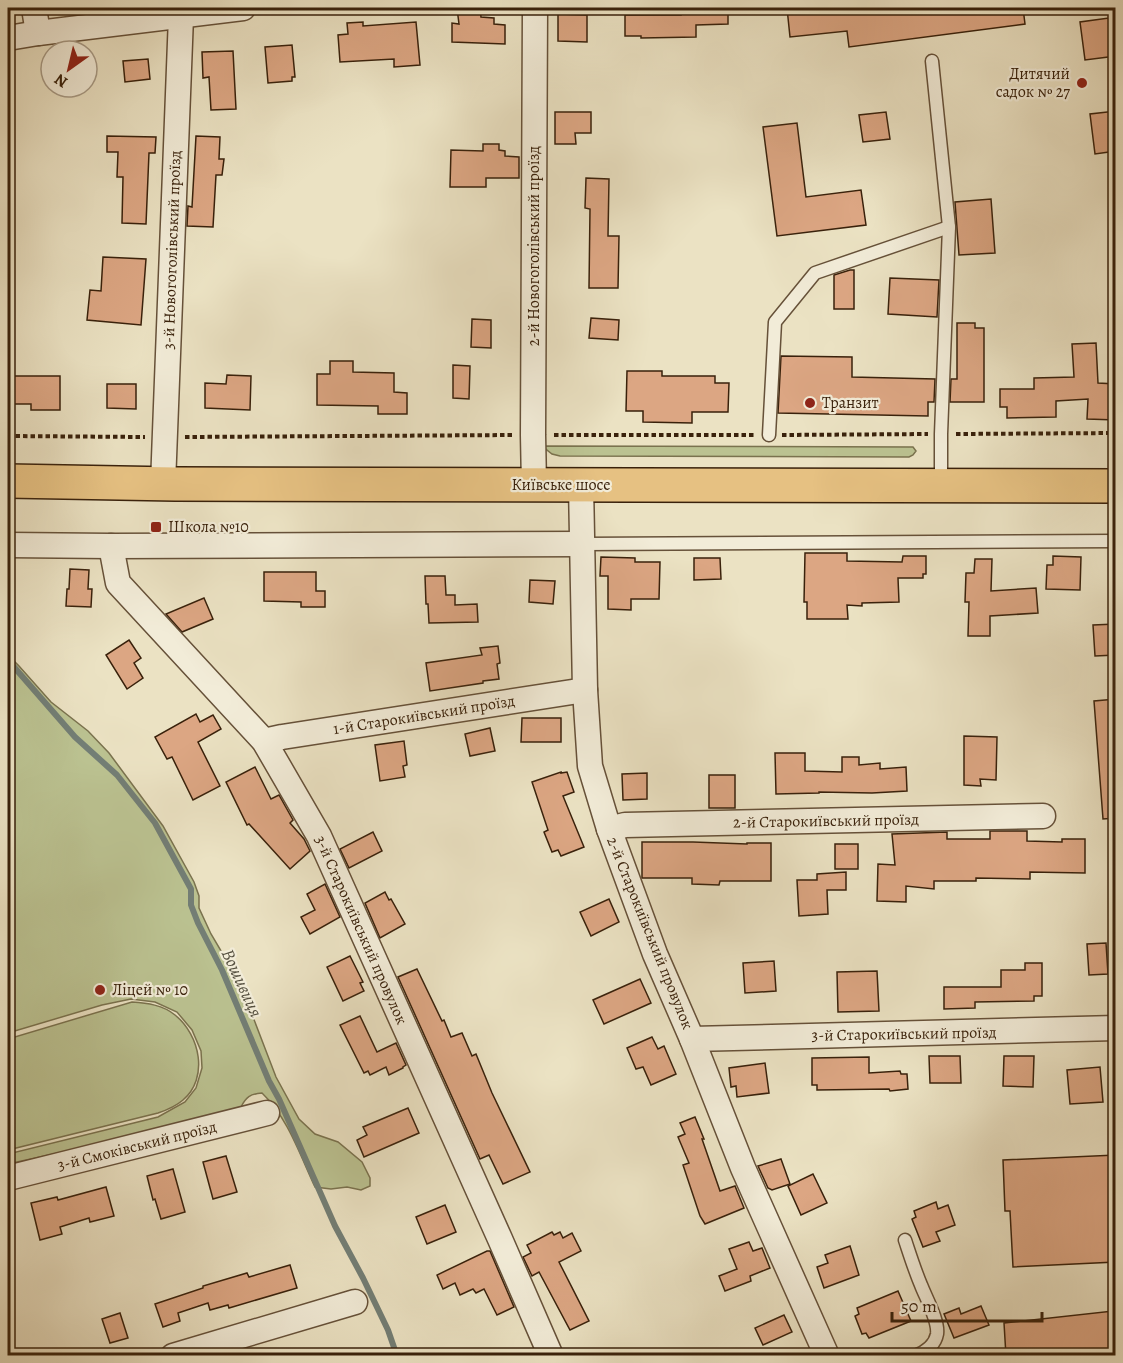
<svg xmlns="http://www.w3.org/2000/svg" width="1123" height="1363" viewBox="0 0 1123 1363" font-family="Alegreya,serif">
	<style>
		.green { fill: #bbc291; stroke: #7a724e; stroke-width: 1.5 }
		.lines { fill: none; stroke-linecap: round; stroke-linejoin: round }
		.stream { stroke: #737e75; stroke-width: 6 }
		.building { fill: #dca683; stroke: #39210b; stroke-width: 1.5 }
		.lane-casing { stroke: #665139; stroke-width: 15 }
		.street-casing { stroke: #665139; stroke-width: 27 }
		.primary-casing { stroke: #39210b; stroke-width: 36 }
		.path { stroke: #39210b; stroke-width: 4; stroke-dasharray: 4.5 3; stroke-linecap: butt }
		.lane { stroke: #f2ecd8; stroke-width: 12 }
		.street { stroke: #f2ecd8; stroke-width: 24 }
		.primary { stroke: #e6c182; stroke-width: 33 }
		.poi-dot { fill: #8f2418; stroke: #f2ecd8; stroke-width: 2 }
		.labels { text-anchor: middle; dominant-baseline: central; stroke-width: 4.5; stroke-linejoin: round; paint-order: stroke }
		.poi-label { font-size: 16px; fill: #39210b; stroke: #f2ecd8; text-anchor: start }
		.street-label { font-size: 16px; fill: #39210b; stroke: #f2ecd8 }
		.water-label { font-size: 18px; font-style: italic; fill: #565040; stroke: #f2ecd8 }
	</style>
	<rect width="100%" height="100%" fill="#ebe2c3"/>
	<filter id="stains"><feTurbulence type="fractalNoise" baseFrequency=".00333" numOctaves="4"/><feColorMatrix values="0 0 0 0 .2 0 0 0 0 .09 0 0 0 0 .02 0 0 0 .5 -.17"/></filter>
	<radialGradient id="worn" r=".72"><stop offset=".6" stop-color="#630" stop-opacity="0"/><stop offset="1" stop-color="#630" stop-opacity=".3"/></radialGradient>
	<g class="green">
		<path d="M542,446L913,447L916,451L913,455L909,457L560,456L552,454Z"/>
		<path d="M8,655L19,666L51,702L88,731L109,753L163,826L194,882L199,896V908L211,934L240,983L276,1077L299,1119L315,1134L338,1142L362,1162L370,1178V1186L361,1190L347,1187L331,1189L315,1187C300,1155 288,1118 262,1093C250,1094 246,1097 241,1107C164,1130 86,1147 8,1164V1154L158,1117L185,1102L196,1088L202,1068L201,1051L192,1030L177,1012L155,1002L131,999L102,1005L8,1033Z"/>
		<path d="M132,1002C147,1003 163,1005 175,1015C200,1035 209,1078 183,1100C176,1106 167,1110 158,1113L8,1150V1039Z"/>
	</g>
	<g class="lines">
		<path class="stream" d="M8,662L14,667L75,737L117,775L155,823L191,889V905L198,923L222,970L269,1081L279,1099L335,1226L363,1278L388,1330L397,1356"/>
	</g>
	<g class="building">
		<path d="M457,8H480L481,17L494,18V24L505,25V44L452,42V23L459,24Z"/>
		<path d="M680,8H728V24L696,25V37L641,38V36H625V15H681Z"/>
		<path d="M787,8H1023L1025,24L849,47L847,31L790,37Z"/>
		<path d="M558,14L587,15V42L558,41Z"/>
		<path d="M1116,17V56L1085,60L1080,22Z"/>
		<path d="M363,22V26L416,22L420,65L394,67V59L340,62L338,35L348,34L347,23Z"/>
		<path d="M292,45L295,77H292V81L268,83L265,47Z"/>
		<path d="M233,51L236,109L211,110L209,77L203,78L202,52Z"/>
		<path d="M148,59L150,79L125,82L123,61Z"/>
		<path d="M1116,111V151L1095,154L1090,114Z"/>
		<path d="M555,112H591V133H575L576,144H555Z"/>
		<path d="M886,112L890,139L863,142L859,115Z"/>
		<path d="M797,123L806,197L861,190L866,225L777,236L763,127Z"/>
		<path d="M107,136L156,137L155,153H149L146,224L122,223L123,177H117L118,152H107Z"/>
		<path d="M196,136L220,137L219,159H224L222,175H216L213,227L187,226L188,206L192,207Z"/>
		<path d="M483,144H499V150L505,151V156L519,157V178H486V187H450L451,150L483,151Z"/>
		<path d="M586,178L609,179L608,236H619L618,288H589L590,209L585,208Z"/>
		<path d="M991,199L995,253L959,255L955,202Z"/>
		<path d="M103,257L146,259L141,325L87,320L90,290L101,291Z"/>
		<path d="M850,270H854V309H834V275Z"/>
		<path d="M890,278L939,280L937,317L888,314Z"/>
		<path d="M591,318L619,320L618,340L589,338Z"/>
		<path d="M472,319L491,320V348L471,347Z"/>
		<path d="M957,323H975V328H984V402H950L951,379H957Z"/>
		<path d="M1096,343L1098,383L1116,384V420L1087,419L1088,399L1056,401V417L1007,418V407H1000V389H1034V378L1074,377L1072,344Z"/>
		<path d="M781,356L852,357V377L935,379L934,402H928V416L778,413Z"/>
		<path d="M330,361H353V372L394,373V392L407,393V414H378V406L317,405V374H330Z"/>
		<path d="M453,365L470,366L469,399L453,398Z"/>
		<path d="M627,371H662V376H715V383H729L728,412H692V423L643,422V411H626Z"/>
		<path d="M227,375L251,376L250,410L205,408V383L226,384Z"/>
		<path d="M13,376H60V410H31V404H14Z"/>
		<path d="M107,384H136V409L107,408Z"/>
		<path d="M805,553H847V561L902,562L903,556H926V574H923V578H898L899,602L862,603V606L847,605L848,619H807V602H804Z"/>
		<path d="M1053,556L1081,557L1080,590L1046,589L1047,565H1053Z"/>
		<path d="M601,557L635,558V562H660L659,599H631V610L608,609V576H600Z"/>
		<path d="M694,558H720L721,579L694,580Z"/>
		<path d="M975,559H992L991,591L1036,588L1038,613L990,616V636H968L969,602H965L966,573H974Z"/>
		<path d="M70,569L89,570L88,589H92L91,607L66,606L67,589H69Z"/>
		<path d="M264,572H316V591H325V607H301V602L264,601Z"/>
		<path d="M425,576H445L446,595H455V605L477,604L478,622L429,623L428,604H426Z"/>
		<path d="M530,580L555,581L553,604L529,602Z"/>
		<path d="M204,598L213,619L182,632L166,614Z"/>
		<path d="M1116,624V655L1095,656L1093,625Z"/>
		<path d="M129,640L141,658L134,663L143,678L127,689L106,655Z"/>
		<path d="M498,646L500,663L497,664L499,679L483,681V683L430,691L426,663L482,655L480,648Z"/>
		<path d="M1116,699V818L1103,819L1094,701Z"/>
		<path d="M196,714L200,722L213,715L221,729L198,742L220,786L193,800L172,757L167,759L155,737Z"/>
		<path d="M522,718H561V742H521Z"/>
		<path d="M490,728L495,751L470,756L465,734Z"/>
		<path d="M964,736L997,737L996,780L980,779L981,786L964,785Z"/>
		<path d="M404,741L407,765L403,766L405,777L380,781L375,745Z"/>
		<path d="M775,753H805V771L842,772V757H859V765L880,763V769L906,767L907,791L872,793L819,792V793L776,794Z"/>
		<path d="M255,767L271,799L279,795L293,820L290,823L304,839L310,851L290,869L249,824L247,825L226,782Z"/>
		<path d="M561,772V773L567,772L574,792L563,796L584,847L561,856L558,850L552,852L544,832L548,830L532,782Z"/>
		<path d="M647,773V799L623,800L622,774Z"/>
		<rect x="709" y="775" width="26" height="33"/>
		<path d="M990,831H1027V841L1062,842V839H1085V873L1030,872V879L976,878V881H934V889L906,886V902L877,901L878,864L895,865L892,834L947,832V839H990Z"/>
		<path d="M373,832L382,851L349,868L340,849Z"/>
		<path d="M642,842H693L747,844V843H771V881H720L719,885L692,884V878H642Z"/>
		<rect x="835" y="844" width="23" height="25"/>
		<path d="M846,872V890H827L828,914L799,916L797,880H817V874Z"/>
		<path d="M325,884L340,917L310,934L301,917L315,910L307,894Z"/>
		<path d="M385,892L389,900L391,899L405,924L380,938L365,903Z"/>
		<path d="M609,899L619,922L591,936L580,912Z"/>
		<path d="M1106,943L1108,974L1089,975L1087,944Z"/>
		<path d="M350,956L363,982L360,983L364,991L343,1001L327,967Z"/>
		<path d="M774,961L776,991L745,993L743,963Z"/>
		<path d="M1025,963H1042V996H1034V1001L975,1002V1008L944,1009V987H1001V970H1025Z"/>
		<path d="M417,969L442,1021L444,1020L451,1037L462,1033L472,1056L476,1054L492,1093L530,1172L503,1184L489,1155L480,1159L398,977Z"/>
		<path d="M877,971L879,1011L838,1012L837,972Z"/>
		<path d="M640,979L651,1003L604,1024L593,1000Z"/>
		<path d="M360,1016L377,1052L396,1043L406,1065L403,1067V1068L389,1075L386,1067L370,1075L368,1071L364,1073L340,1025Z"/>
		<path d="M652,1037L658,1049L664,1046L676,1074L651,1085L643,1067L636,1069L627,1048Z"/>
		<path d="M929,1056H960L961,1083H930Z"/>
		<path d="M1004,1056H1034L1033,1087L1003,1086Z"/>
		<path d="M869,1057V1073L900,1071L901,1074H907L908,1089L890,1091L889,1089L817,1090V1085H812V1058Z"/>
		<path d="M765,1063L769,1093L737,1097L736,1086L731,1087L729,1068Z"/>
		<path d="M1100,1067L1103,1102L1070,1104L1067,1070Z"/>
		<path d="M408,1108L419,1133L364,1157L357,1140L367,1135L363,1127Z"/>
		<path d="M695,1117L704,1139H702L720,1191L735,1186L744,1208L705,1224L700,1216L683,1165L689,1163L678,1137L685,1134L680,1123Z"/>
		<path d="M1116,1155V1262L1013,1267L1010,1211H1005L1003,1160Z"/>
		<path d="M226,1156L237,1192L213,1199L203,1162Z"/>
		<path d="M781,1159L790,1184L772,1190L768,1188L758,1166Z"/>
		<path d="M173,1169L185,1212L161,1219L155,1199L153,1200L147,1176Z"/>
		<path d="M813,1174L827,1203L801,1215L788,1186Z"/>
		<path d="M106,1187L114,1216L90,1222L89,1218L60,1227L62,1234L40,1240L31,1203L57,1197L58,1200Z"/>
		<path d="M936,1202L938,1209L948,1205L955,1225L936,1232L940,1241L923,1247L912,1219L916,1217L914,1211Z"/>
		<path d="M445,1205L456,1232L427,1244L416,1217Z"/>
		<path d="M552,1232L554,1235L560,1232L563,1238L572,1233L581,1251L559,1262L589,1321L570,1330L539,1272L532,1276L523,1257L531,1253L527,1245Z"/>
		<path d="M749,1242L753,1251L762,1248L770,1268L750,1276L751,1281L725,1291L719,1276L737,1269L729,1249Z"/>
		<path d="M850,1246L859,1275L824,1288L817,1267L828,1263L825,1255Z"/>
		<path d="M487,1251H490L514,1307L497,1315L484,1289L476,1293L473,1289L460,1295L455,1283L443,1289L437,1275Z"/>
		<path d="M290,1265L297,1288L229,1308L228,1305L210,1310L208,1303L178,1313L180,1321L163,1327L155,1304L203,1288V1286L247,1273L249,1277Z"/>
		<path d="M898,1291L911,1321L869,1338L866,1333L862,1334L855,1316L859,1314L857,1308Z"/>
		<path d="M981,1306L989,1325L954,1338L944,1314L959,1308L961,1314Z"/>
		<path d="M1113,1311L1116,1356H1006L1004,1323Z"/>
		<path d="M120,1313L128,1338L110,1343L102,1319Z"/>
		<path d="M784,1315L792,1332L763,1345L755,1328Z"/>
	</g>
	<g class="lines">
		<g class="lane-casing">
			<g id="lane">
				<path d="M932,61L949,227L941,434V485"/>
				<path d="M769,435L775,322L815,273L949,227"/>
				<path d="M583,544L1116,541"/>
				<path d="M905,1240C910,1255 915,1271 921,1285C926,1298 939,1321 937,1334C935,1345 925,1352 915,1356"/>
			</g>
		</g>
		<g class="street-casing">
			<g id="street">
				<path d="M34,8L38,33"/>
				<path d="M8,38L38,33L243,8"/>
				<path d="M163,484L181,16"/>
				<path d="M534,485L533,435L535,8"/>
				<path d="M581,485L585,690L590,766L609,829L655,954L692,1039L743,1168L827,1356"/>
				<path d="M8,545L111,546L583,544"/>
				<path d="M111,546L118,583L264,741L319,836L500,1239L551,1356"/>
				<path d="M264,741L282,737L585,690"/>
				<path d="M609,829L625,825L1043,816"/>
				<path d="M692,1039L1116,1028"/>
				<path d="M8,1178L267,1113"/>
				<path d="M173,1356L355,1302"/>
			</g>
		</g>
		<g class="primary-casing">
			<path id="primary" d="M8,481L175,484L1116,486"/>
		</g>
		<g class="path">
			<path d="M956,434L1116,433"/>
			<path d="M554,435H754"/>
			<path d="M782,435L928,434"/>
			<path d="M8,436L145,437"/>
			<path d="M185,437L514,435"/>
		</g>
		<use href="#lane" class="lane"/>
		<use href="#street" class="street"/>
		<use href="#primary" class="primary"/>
	</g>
	<g class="poi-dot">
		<circle cx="1082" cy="83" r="6"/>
		<circle cx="810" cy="403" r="6"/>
		<rect x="150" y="521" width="12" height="12" rx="3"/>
		<circle cx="100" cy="990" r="6"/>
	</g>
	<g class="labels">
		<g class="poi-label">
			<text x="1070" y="74" text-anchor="end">Дитячий<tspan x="1070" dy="18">садок № 27</tspan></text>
			<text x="822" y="403">Транзит</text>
			<text x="168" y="527">Школа №10</text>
			<text x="112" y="990">Ліцей № 10</text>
		</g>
		<g class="street-label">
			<text transform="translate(534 246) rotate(-90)">2-й Новогоголівський проїзд</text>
			<text transform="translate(172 250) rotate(-88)">3-й Новогоголівський проїзд</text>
			<text x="561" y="485">Київське шосе</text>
			<text transform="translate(424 715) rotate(-9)">1-й Старокиївський проїзд</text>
			<text transform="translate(826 821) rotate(-1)">2-й Старокиївський проїзд</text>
			<text transform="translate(361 930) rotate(66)">3-й Старокиївський провулок</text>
			<text transform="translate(650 933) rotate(68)">2-й Старокиївський провулок</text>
			<text transform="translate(904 1034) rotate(-1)">3-й Старокиївський проїзд</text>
			<text transform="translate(137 1146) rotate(-14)">3-й Смоківський проїзд</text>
		</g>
		<g class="water-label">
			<text transform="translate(242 983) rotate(65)">Вошивиця</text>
		</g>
	</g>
	<rect width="1123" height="1363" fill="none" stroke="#ebe2c3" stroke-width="30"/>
	<rect x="9" y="9" width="1105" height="1345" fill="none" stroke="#39210b" stroke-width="3"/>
	<rect x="15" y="15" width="1093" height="1333" fill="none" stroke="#39210b" stroke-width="1.5"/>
	<g transform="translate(69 69) rotate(214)"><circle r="28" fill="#f2ecd8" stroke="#a89b86" stroke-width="1.5"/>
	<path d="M0-4.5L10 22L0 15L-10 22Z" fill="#8f2418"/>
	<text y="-9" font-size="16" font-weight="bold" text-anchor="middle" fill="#39210b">N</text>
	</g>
	<path d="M892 1312v9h150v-9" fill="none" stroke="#39210b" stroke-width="3"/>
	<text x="901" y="1312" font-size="18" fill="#39210b" stroke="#f2ecd8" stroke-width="4.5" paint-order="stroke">50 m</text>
	<rect width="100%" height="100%" filter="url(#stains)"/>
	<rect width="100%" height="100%" fill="url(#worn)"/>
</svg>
